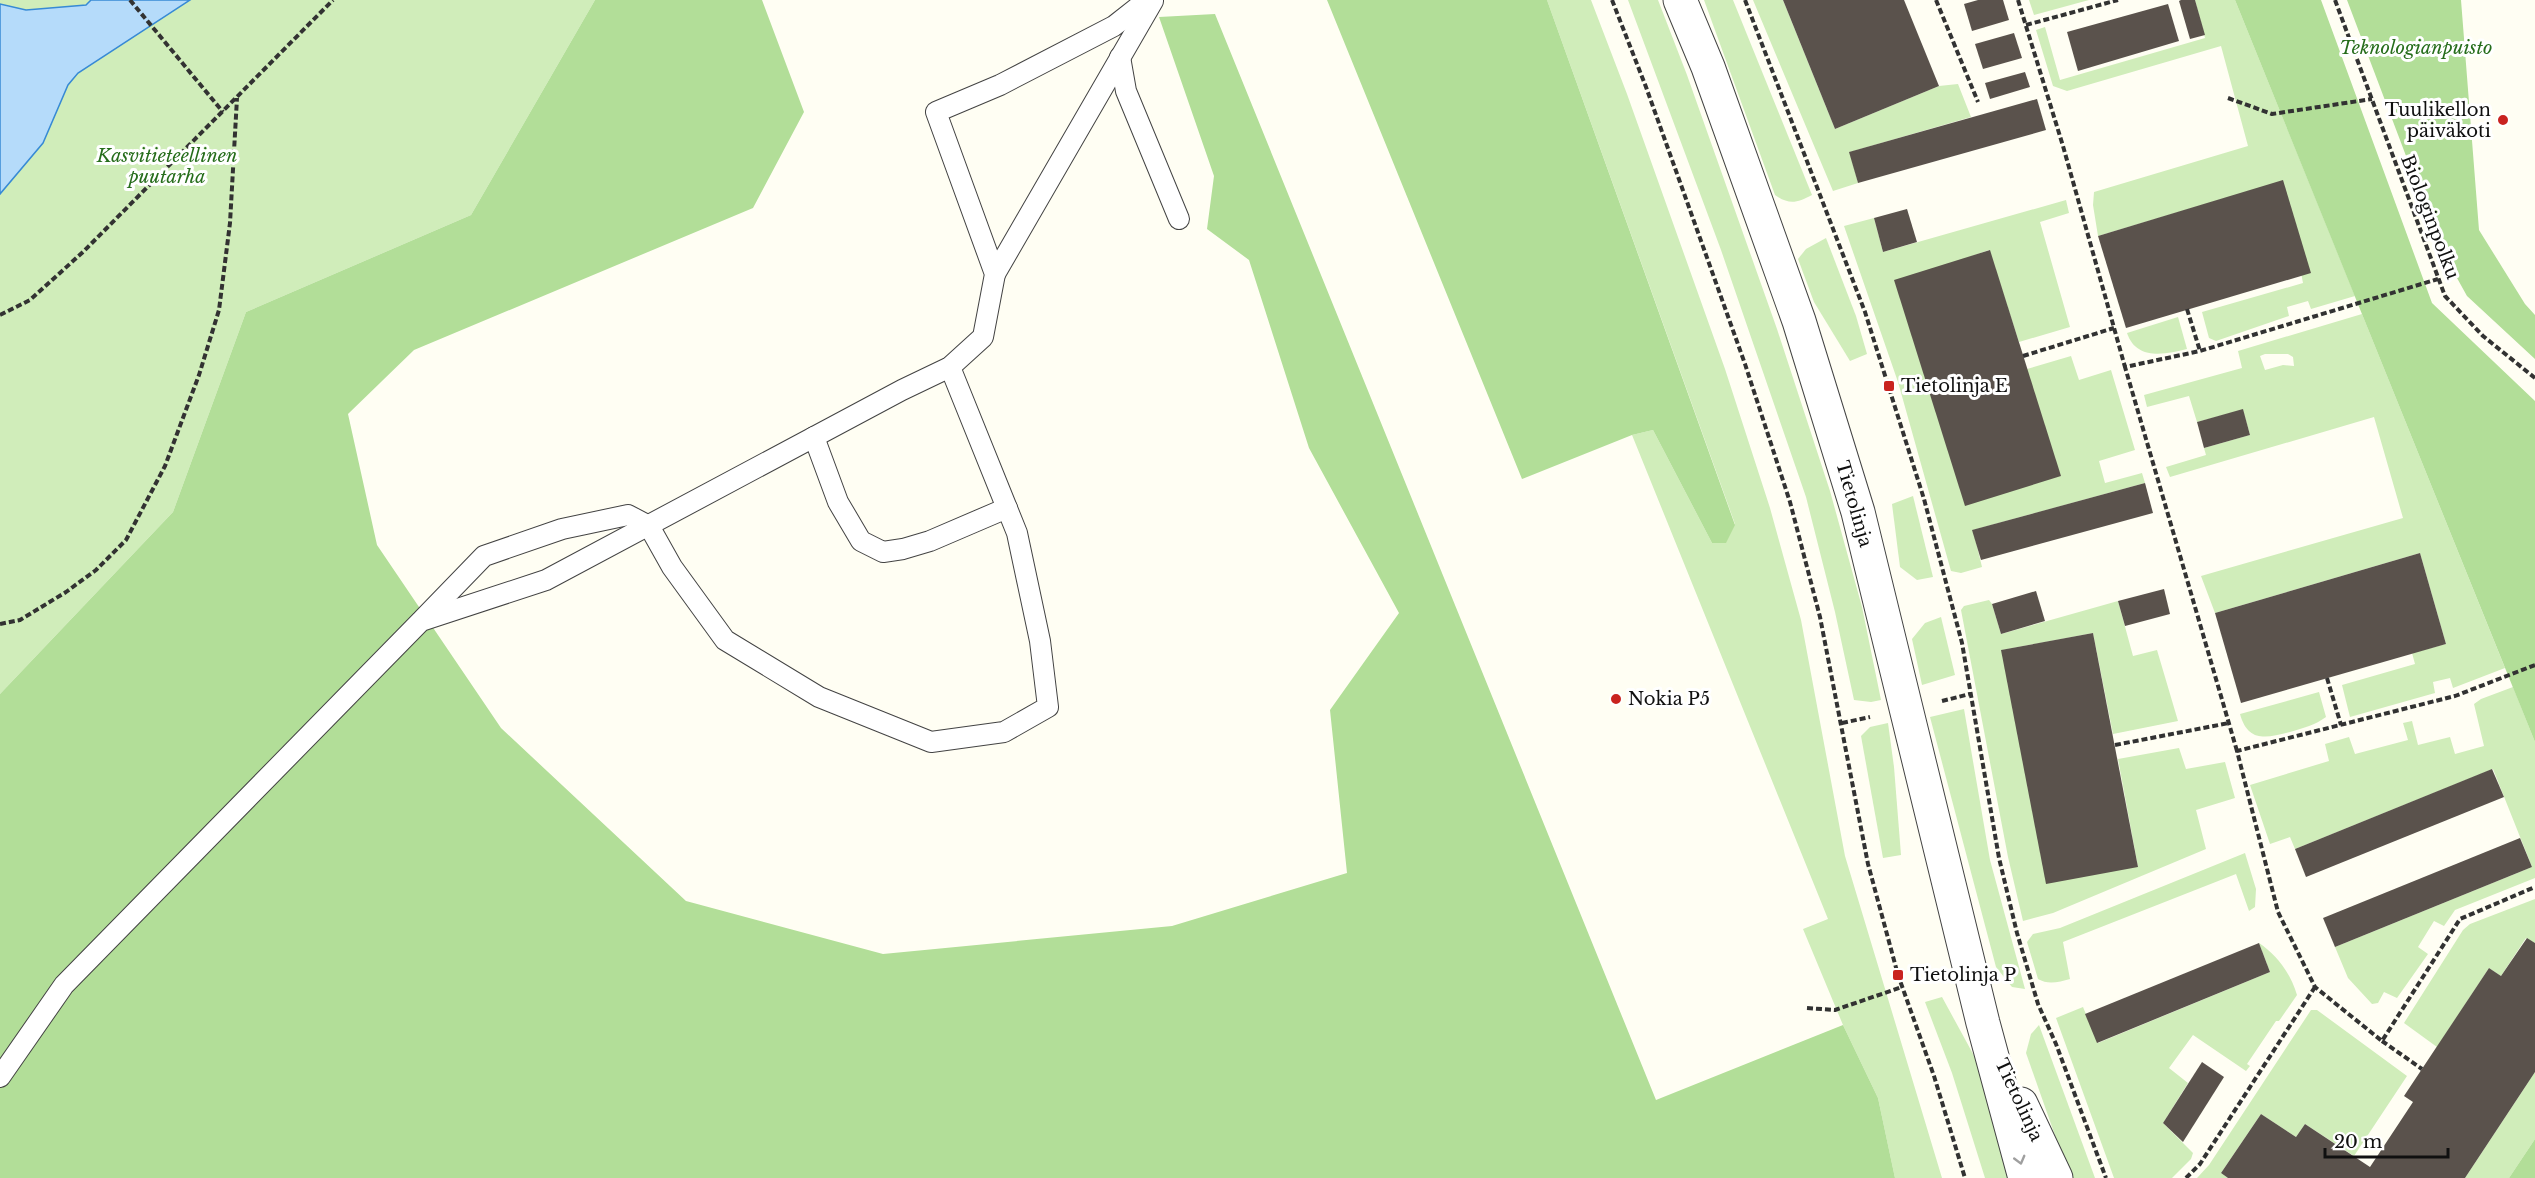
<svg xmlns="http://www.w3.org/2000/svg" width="2535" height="1178" viewBox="0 0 2535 1178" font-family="'Libre Baskerville',serif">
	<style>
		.green { fill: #d0edba; fill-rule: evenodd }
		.forest { fill: #b2de98 }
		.water { fill: #b5dbfa; stroke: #378ad5; stroke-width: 1.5 }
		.building { fill: #5a524c }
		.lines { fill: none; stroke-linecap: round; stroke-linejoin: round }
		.service-casing { stroke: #434343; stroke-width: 22 }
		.tertiary-casing { stroke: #434343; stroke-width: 35 }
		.path { stroke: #323232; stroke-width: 4; stroke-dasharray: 6 3; stroke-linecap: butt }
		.service { stroke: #fff; stroke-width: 20 }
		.tertiary { stroke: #fff; stroke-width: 33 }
		.oneway { stroke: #9f9f9f }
		.poi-dot { fill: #c9231f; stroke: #fff; stroke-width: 2 }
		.labels { text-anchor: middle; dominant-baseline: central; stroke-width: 6; stroke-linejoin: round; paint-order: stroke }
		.park-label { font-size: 18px; font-style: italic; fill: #266d1b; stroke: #fff }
		.poi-label { font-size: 18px; fill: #101010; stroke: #fff; text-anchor: start }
		.street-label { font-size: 18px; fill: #101010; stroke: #fff }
	</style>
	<rect width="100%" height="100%" fill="#fffef3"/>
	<g class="green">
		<path d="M0,0H595L471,215L246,312L173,512L0,694Z"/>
		<path d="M1547,0H1591L1627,94L1725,369L1770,508L1801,620L1845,856L1942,1178H1895L1878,1098L1843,1025L1803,929L1828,919L1632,435L1653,430L1712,543L1735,524Z"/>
		<path d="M1628,0H1658L1687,75L1777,329L1830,491L1862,607L1881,700L1871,702L1854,700L1835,612L1806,497L1721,250Z"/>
		<path d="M1704,0H1733L1812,195C1797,203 1789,205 1775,195Z"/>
		<path d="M1753,0H1783L1835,129L1939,86L1958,84L1971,117L1850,152L1858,183L1833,191Z"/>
		<path d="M2029,0H2089L2034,15Z"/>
		<path d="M2195,0H2235L2355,296L2311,309L2308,301L2287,307L2289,316L2216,341L2209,338L2202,312L2303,283L2283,181L2098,236L2093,205L2094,192L2248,146L2221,46L2067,91L2053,86L2036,30L2045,27L2060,80L2205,38Z"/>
		<path d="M2066,200L2069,213L2040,222L2070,327L2019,342L1989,250L1896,283L2027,369L2071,356L2079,380L2111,370L2135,450L2099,461L2105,483L2142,473L2145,483L1973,530L1982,567L1961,573L1951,571L1898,382L1844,226L1874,218L1883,252Z"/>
		<path d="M1826,238L1856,316L1867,354L1850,361L1814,302L1798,259L1806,249Z"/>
		<path d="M2362,314L2505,668L2453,688L2450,678L2433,682L2435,693L2350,717L2342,685L2415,664L2412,653L2446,644L2420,553L2215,613L2201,576L2403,518L2374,417L2170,477L2166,467L2206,455L2204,448L2250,435L2243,410L2197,422L2189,396L2147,407L2144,395L2242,368L2238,351ZM2265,354H2288L2293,357L2294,366L2283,365L2265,370L2260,356Z"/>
		<path d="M2178,317L2187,349C2164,355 2136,360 2127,333Z"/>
		<path d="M1913,496L1933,577L1917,580L1900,567L1892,504Z"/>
		<path d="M1989,600L1992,604L2001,634L2118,601L2133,656L2157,650L2178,721L2113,734L2093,633L2002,650L2138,867L2118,759L2179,748L2186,769L2225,762L2235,798L2196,810L2206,849L2053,913L2023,921L2008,857L1961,610L1964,606Z"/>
		<path d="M1941,617L1955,675L1922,685L1912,639L1925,623Z"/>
		<path d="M2513,687L2535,742V878L2455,910L2444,926L2434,921L2418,947L2428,954L2397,998L2384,992L2378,1003L2372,1004L2348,978L2335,947L2532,867L2493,769L2295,849L2290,837L2270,844L2250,785L2329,761L2325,744L2349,737L2355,754L2408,740L2403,723L2412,721L2418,745L2450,737L2455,754L2484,746L2474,704L2481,699Z"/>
		<path d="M2319,692L2326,717C2315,725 2304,728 2290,732C2267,738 2248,743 2240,714Z"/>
		<path d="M1964,709L1990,860L2025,989L2012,987L1996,967L1930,717Z"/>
		<path d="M1888,723L1894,767L1901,855L1883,858L1861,736L1870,727Z"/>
		<path d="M2245,853L2256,889L2255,907L2249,911L2236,874L2063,942L2070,979C2059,982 2048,985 2038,979L2027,942L2033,934L2060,928Z"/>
		<path d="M2535,899V943L2526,938L2501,976L2489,968L2437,1047L2404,1023L2463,930L2470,924Z"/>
		<path d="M2259,943C2277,955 2291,974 2297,995L2279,1021H2276L2247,1064L2250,1066L2246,1071L2193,1035L2169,1068L2188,1083L2163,1123L2193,1153L2191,1159L2172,1178H2114L2056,1018L2083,1007L2098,1043L2270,972Z"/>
		<path d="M1942,997L1978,1063L2010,1178H1985L1952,1073L1925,1002Z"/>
		<path d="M2311,1010H2317L2407,1076L2354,1156L2305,1124L2296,1137L2261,1114L2221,1173L2228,1178H2197L2209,1165Z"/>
		<path d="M2039,1025L2095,1178H2070L2026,1053L2031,1034Z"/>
		<path d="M2535,1072V1139L2509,1178H2465Z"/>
	</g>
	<g class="forest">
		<path d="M595,0H762L804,112L753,208L414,350L348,414L377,545L501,728L686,901L883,954L1172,926L1347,873L1330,710L1399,613L1309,448L1249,260L1207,229L1214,176L1159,17L1215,14L1656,1100L1843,1025L1878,1098L1895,1178H0V694L173,512L246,312L471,215Z"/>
		<path d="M1327,0H1547L1735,525L1726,543H1712L1653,430L1632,435L1522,479Z"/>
		<path d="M2235,0H2321L2432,303L2535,401V742Z"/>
		<path d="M2347,0H2461L2479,230L2525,304L2535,315V359L2467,296L2442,251Z"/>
		<path d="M2535,1139V1178H2509Z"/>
	</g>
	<path class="water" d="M91,0H190L78,73L68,85L43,143L0,194V4L26,10L86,5Z"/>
	<g class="building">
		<path d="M1783,0H1904L1939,86L1835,129Z"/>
		<path d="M1978,0H2003L2009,20L1972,31L1964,4Z"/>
		<path d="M2181,0H2195L2205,35L2190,39L2179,1Z"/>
		<path d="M2168,4L2179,41L2078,71L2067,32Z"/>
		<path d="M2014,33L2022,58L1983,69L1975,44Z"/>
		<path d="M2025,72L2030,87L1990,99L1985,83Z"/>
		<path d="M2037,99L2046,130L1858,183L1849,152Z"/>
		<path d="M2283,180L2311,273L2126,328L2098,236Z"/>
		<path d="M1907,209L1917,242L1883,252L1874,218Z"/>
		<path d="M1990,250L2061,476L1965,506L1894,280Z"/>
		<path d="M2243,409L2250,435L2204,448L2197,422Z"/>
		<path d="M2145,483L2153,513L1981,560L1972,530Z"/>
		<path d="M2420,553L2446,644L2241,703L2215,613Z"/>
		<path d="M2164,589L2170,614L2125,626L2118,601Z"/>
		<path d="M2036,591L2045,621L2001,634L1992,604Z"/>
		<path d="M2093,633L2138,867L2046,884L2001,650Z"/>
		<path d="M2492,769L2504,797L2306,877L2295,849Z"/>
		<path d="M2520,838L2532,867L2335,947L2323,918Z"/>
		<path d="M2527,938L2535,943V1072L2465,1178H2228L2221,1173L2261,1114L2296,1137L2305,1124L2370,1167L2413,1102L2404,1096L2489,968L2501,976Z"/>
		<path d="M2259,943L2270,972L2097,1043L2085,1014Z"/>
		<path d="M2202,1062L2224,1077L2183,1142L2163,1123Z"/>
	</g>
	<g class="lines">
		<g class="service-casing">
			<g id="service">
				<path d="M1120,57L1126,91L1179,219"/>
				<path d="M995,274L1153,1"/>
				<path d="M814,437L838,502L861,541L883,552L903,549L930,541L1007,508"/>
				<path d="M423,619L484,556L562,529L628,515L649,526L672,567L725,640L819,697L931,742L1004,732L1048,707L1040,641L1017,533L950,367"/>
				<path d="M0,1077L64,985L421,621L546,580L902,390L950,367L983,337L995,274L936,112L1000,85L1114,26L1147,0"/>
			</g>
		</g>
		<g class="tertiary-casing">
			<g id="tertiary">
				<path d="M1680,0L1708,67L1799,321L1858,512L1983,1023L2025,1178"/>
				<path d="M2021,1104L2056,1178"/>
			</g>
		</g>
		<g class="path">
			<path d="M130,0L223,112"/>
			<path d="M1612,0L1646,87L1745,364L1790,502L1820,617L1868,864L1898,975L1934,1076L1965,1178"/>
			<path d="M1745,0L1865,312L1924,499L1962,643L1999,858L2017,933L2038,1004L2056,1044L2106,1178"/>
			<path d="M1936,0L1978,102"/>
			<path d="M2018,0L2063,146L2125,367"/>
			<path d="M2335,0L2445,296L2483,336L2535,378"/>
			<path d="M2026,25L2118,0"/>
			<path d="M2228,98L2272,114L2372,99"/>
			<path d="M2187,309L2200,351"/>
			<path d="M0,315L30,300L83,252L333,0"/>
			<path d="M2023,356L2114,328"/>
			<path d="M0,624L20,620L66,592L96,570L126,540L165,466L199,375L219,310L230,223L237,98"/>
			<path d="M2535,665L2455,696L2237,751L2278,912L2315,987L2382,1041L2460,919L2535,887"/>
			<path d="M2327,678L2341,725"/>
			<path d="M1942,701L1970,694"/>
			<path d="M1842,723L1870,717"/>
			<path d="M2115,745L2229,723"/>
			<path d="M2237,751L2125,367L2200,351L2438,279"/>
			<path d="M1807,1008L1835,1010L1902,987"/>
			<path d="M2382,1041L2422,1069"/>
			<path d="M2186,1178L2200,1164L2315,987"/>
		</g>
		<use href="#service" class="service"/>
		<use href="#tertiary" class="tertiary"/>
	</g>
	<defs><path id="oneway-chevron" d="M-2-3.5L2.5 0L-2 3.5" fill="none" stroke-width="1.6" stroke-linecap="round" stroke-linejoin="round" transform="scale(1.5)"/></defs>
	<use class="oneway" href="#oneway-chevron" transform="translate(2020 1160) rotate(75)"/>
	<g class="poi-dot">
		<circle cx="2503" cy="120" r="6"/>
		<rect x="1883" y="380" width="12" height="12" rx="3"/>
		<circle cx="1616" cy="699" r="6"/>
		<rect x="1892" y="969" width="12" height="12" rx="3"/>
	</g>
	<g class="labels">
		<g class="park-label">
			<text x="2416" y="48">Teknologianpuisto</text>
			<text x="167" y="156">Kasvitieteellinen<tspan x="167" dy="21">puutarha</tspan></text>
		</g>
		<g class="poi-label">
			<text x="2491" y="110" text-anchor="end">Tuulikellon<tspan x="2491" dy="21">päiväkoti</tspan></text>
			<text x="1901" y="386">Tietolinja E</text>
			<text x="1628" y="699">Nokia P5</text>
			<text x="1910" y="975">Tietolinja P</text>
		</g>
		<g class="street-label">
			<text transform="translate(2430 217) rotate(69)">Biologinpolku</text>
			<text transform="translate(1854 504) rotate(74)">Tietolinja</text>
			<text transform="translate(2019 1100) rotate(65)">Tietolinja</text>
		</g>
	</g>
	<path d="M2325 1148v9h123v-9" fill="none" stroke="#101010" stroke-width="3"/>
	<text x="2334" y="1148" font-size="18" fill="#101010" stroke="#ffffff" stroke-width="4.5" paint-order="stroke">20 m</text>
</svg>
